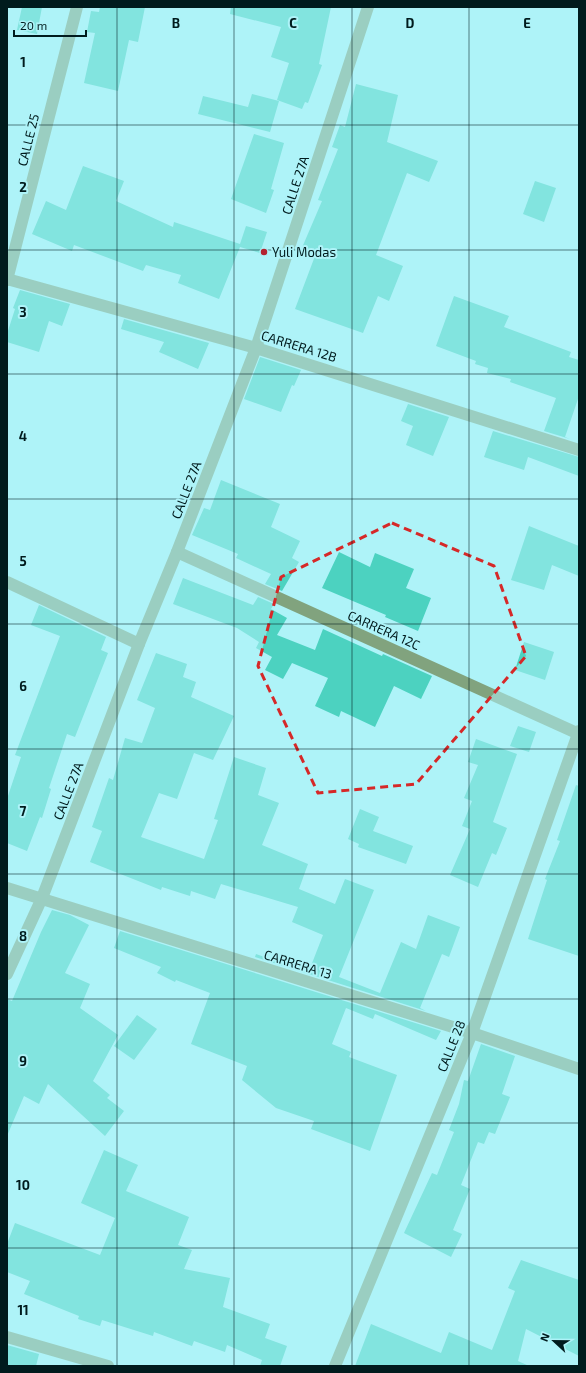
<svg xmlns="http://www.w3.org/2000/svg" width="586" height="1373" viewBox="0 0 586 1373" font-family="'Exo 2',sans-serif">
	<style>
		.building { fill: #4cd2c0 }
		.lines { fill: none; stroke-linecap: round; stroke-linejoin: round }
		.minor { stroke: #81a37e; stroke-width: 12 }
		.marked { fill: none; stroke: #d62828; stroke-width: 3; stroke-dasharray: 8 5; stroke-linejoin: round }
		.grid { fill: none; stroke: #001b1d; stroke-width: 1; stroke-opacity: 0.55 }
		.poi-dot { fill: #b3222f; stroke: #aef3f8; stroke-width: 1.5 }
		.labels { text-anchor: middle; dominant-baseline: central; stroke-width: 4; stroke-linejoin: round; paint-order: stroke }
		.street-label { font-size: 13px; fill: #001b1d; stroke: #aef3f8 }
		.poi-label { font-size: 13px; fill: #001b1d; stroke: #aef3f8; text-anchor: start }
		.grid-label { font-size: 13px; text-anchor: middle; font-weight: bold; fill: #001b1d; stroke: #aef3f8; stroke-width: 4; stroke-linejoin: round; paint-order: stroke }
	</style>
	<rect width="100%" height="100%" fill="#aef3f8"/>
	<g class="building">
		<path d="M22,7H42L37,34L17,30Z"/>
		<path d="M100,7H145L138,42L129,40L118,91L84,83L95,33L87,32L91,11L99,12Z"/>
		<path d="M231,7H331L319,64L322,65L308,103L305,102L302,109L277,100L289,63L271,57L281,27L230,14Z"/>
		<path d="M356,84L398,95L387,142L438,161L429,182L407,173L376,255L403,266L389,301L378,296L363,333L295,309L315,256L301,250L322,201L318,200L338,149L332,147L340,125L345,127Z"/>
		<path d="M252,94L279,101L270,132L198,114L203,96L248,107Z"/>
		<path d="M254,134L284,143L271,189L274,190L266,213L231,199Z"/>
		<path d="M83,166L124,181L116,201L173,227L174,222L240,244L246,226L267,232L260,253L240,247L219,299L178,283L181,275L146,265L143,271L74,245L72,251L32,234L46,201L66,210Z"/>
		<path d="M535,181L556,188L544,222L523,214Z"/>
		<path d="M20,290L70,304L62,326L49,321L39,352L7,342V334L15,309L13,308Z"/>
		<path d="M454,296L509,316L504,327L571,352L569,357L579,360V396L565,437L570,439L544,431L556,398L510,382L511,379L487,373L488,368L475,364L476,361L436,346Z"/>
		<path d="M124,319L209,343L198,369L159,352L164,342L121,329Z"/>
		<path d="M260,357L301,370L294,386L292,385L281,412L244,399Z"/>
		<path d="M408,404L449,417L433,456L406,445L413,426L401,421Z"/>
		<path d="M493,431L579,457V476L528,457L524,470L484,457Z"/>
		<path d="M221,480L280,504L271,527L300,541L292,558L299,562L282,591L265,584L271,574L236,558L238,554L192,535L204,508L210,510Z"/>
		<path d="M529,526L579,546V576L552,565L544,590L511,580Z"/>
		<path d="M339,552L370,567L375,553L414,569L406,588L431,598L418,631L385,617L386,615L322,588Z"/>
		<path d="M183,578L253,605L258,597L274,604L271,609L287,618L277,635L315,650L323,629L382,656L383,654L432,676L421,699L394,686L375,727L341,711L339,717L315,706L328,678L292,663L283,679L265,670L272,657L256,648L259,642L237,628L173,604Z"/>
		<path d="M39,605L106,637L101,650L108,653L75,737L67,734L49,788L51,789L42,818L40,817L27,851L7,843V799L21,757L15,755L60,636L31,625Z"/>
		<path d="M524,642L554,652L545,680L515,670Z"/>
		<path d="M156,653L187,664L183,677L196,682L191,697L234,716L213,760L194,753L177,799L159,793L141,837L204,859L218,820L214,819L234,757L266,768L258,795L279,803L262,845L308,864L299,889L335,904L345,879L374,890L339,977L380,993L401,942L416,949L428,915L460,927L449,957L442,954L420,1008L426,1011L255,957L256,954L298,969L299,967L309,971L323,935L292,922L298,907L221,884L215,899L191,891L190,896L162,887L161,890L90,862L102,831L92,827L109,778L113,780L125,738L142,743L155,708L137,700Z"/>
		<path d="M518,726L536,732L529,752L510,746Z"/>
		<path d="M476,739L517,754L493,822L507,828L496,855L492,853L478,887L450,875L470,829L462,826L472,801L464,798L478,765L468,762Z"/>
		<path d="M576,785L579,786V956L528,939L547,880L545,879L560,841L557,840Z"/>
		<path d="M360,809L379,817L373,831L413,846L406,864L358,847L359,844L348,839Z"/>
		<path d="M52,910L70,915L89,925L65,973L90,984L80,1008L118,1035L93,1081L110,1095L107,1098L124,1111L105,1136L48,1084L39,1104L24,1096L7,1136V999L12,1001L41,932Z"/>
		<path d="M120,931L441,1031L436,1040L375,1014L373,1019L346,1008L332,1044L351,1052L349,1057L397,1075L370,1151L311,1129L314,1121L276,1108L242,1080L247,1066L191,1044L210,993L176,980L175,982L157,973L161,967L114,948Z"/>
		<path d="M137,1015L157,1029L134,1060L114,1046Z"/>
		<path d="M481,1044L515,1056L502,1094L510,1097L495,1134L489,1132L484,1144L478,1142L461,1185L470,1189L453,1230L462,1234L451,1257L404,1233L432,1173L437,1175L454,1132L449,1130L459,1104L464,1080L468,1081Z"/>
		<path d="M104,1150L138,1165L126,1191L189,1217L178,1245L192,1250L184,1269L230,1278L223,1307L270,1324L265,1338L287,1346L280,1366H260L262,1360L227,1345L225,1352L194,1341L192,1346L154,1332L153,1336L102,1320L100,1326L78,1319L79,1316L24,1294L30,1281L7,1272V1244L15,1223L100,1255L115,1218L81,1203Z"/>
		<path d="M521,1260L579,1280V1356L526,1329L518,1361L529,1366H355L371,1324L441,1353L449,1332L492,1350L515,1291L508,1288Z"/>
		<path d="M7,1345L39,1354L36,1366H7Z"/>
	</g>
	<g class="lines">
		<g class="minor">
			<path d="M7,279L256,348L579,450"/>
			<path d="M7,280L77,7"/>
			<path d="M177,552L579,734"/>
			<path d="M7,582L139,644"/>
			<path d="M7,888L472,1033L579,1069"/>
			<path d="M7,974L42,898L139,644L177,552L256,348L368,7"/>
			<path d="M7,1337L108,1366"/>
			<path d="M335,1366L472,1033L579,731"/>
		</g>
	</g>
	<path d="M0 0H586V1373H0ZM392,523L494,566L526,656L416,784L318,793L258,666L281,577Z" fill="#aef3f8" fill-opacity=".55" fill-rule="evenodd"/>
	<path class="marked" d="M392,523L494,566L526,656L416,784L318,793L258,666L281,577Z"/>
	<path class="grid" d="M117,7V1366M234,7V1366M352,7V1366M469,7V1366M7,125H579M7,250H579M7,374H579M7,499H579M7,624H579M7,749H579M7,874H579M7,999H579M7,1123H579M7,1248H579"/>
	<circle class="poi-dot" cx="264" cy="252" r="4"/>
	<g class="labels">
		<g class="street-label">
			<text transform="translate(28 140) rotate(-76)">CALLE 25</text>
			<text transform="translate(295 185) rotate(-72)">CALLE 27A</text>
			<text transform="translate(299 346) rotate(17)">CARRERA 12B</text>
			<text transform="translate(186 490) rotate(-69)">CALLE 27A</text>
			<text transform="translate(384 630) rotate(24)">CARRERA 12C</text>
			<text transform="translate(68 791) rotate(-69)">CALLE 27A</text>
			<text transform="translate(298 964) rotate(17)">CARRERA 13</text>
			<text transform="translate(451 1046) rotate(-68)">CALLE 28</text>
		</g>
		<g class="poi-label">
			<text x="272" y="252">Yuli Modas</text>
		</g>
	</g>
	<g class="grid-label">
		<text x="176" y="28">B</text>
		<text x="293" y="28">C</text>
		<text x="410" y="28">D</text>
		<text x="527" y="28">E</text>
		<text x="23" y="67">1</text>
		<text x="23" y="192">2</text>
		<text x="23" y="317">3</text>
		<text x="23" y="441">4</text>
		<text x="23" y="566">5</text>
		<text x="23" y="691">6</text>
		<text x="23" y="816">7</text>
		<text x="23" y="941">8</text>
		<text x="23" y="1066">9</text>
		<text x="23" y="1190">10</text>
		<text x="23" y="1315">11</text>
	</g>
	<rect width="586" height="1373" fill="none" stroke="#001b1d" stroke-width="16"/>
	<g transform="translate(554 1341) rotate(292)" stroke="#aef3f8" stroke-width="3" paint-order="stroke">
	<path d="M0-3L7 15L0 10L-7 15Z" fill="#001b1d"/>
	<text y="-6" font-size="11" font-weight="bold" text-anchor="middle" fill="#001b1d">N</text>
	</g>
	<path d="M14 30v6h72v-6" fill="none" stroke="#001b1d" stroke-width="2"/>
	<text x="20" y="30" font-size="12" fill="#001b1d" stroke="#aef3f8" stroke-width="3" paint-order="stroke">20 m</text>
</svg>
